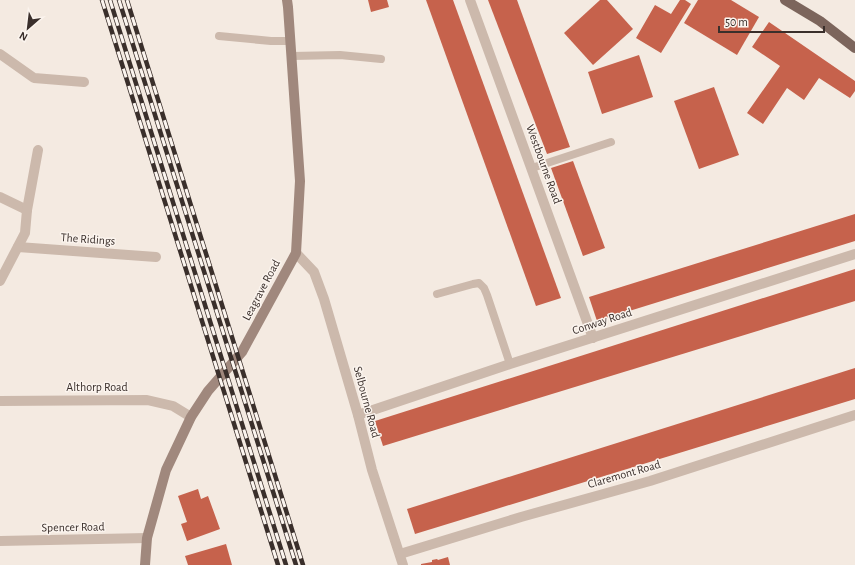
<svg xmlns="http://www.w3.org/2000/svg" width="855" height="565" viewBox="0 0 855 565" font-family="'Alegreya Sans',sans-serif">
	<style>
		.building { fill: #c6624c }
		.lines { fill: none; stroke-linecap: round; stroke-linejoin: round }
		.service { stroke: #ccb9ac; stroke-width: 8 }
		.minor { stroke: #ccb9ac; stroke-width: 10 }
		.secondary { stroke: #a0887d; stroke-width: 10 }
		.primary { stroke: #7c655c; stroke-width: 10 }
		.rail-casing { stroke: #3a2f2b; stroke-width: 4.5 }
		.rail { stroke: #fbf4ee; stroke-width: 3; stroke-dasharray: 9; stroke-linecap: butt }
		.labels { text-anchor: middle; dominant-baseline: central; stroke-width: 3; stroke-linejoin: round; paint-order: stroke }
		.street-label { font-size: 12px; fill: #3a2f2b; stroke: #fbf4ee }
	</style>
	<rect width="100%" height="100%" fill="#f4eae1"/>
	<g class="building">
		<path d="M368,0H387L389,7L371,12Z"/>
		<path d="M426,0H453L561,298L536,306Z"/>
		<path d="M488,0H517L570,147L547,154Z"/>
		<path d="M600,0H607L633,29L593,65L564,33Z"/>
		<path d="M680,0H685L691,4L661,53L636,38L655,5L671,14Z"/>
		<path d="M698,0H731L759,17L737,55L684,23Z"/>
		<path d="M769,22L855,81V91L850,98L819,78L804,100L787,88L763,124L747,113L780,66L752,47Z"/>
		<path d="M639,55L653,97L602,114L588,72Z"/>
		<path d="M714,87L739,155L699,169L674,101Z"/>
		<path d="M573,161L605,248L583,256L551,168Z"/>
		<path d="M855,214V241L597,321L589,297Z"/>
		<path d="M855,269V301L383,446L375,421Z"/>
		<path d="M855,368V399L415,534L407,509Z"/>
		<path d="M198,489L201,499L208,496L220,529L187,541L181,524L187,522L178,496Z"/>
		<path d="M226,544L232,565H188L185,556Z"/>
		<path d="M448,557L450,565H421V564L432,562V560L437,559L438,560Z"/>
	</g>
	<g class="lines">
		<g class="service">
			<path d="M219,36L271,41H290"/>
			<path d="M292,56L340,55L381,59"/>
			<path d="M532,168L611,142"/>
			<path d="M437,294L473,284L479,283L484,288L487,295L510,364"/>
		</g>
		<g class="minor">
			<path d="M470,0L593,338"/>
			<path d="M0,54L34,78L84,82"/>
			<path d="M0,197L27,210"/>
			<path d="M18,247L156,257"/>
			<path d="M296,253L314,272L324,299L358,415L372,470L403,565"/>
			<path d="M0,281L25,233L27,210L38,150"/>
			<path d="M0,401L147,400L173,406L191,417"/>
			<path d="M358,415L510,364L855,254"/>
			<path d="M0,541L147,538"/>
			<path d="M400,554L521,517L650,481L855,415"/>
		</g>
		<path class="secondary" d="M145,565L147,538L166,470L191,417L208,391L242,352L296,253L300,181L288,7L287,0"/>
		<path class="primary" d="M785,0L820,21L855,48"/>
		<g class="rail-casing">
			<g id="rail">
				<path d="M102,0L278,565"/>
				<path d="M110,0L286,565"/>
				<path d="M119,0L296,565"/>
				<path d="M127,0L303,565"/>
			</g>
		</g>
		<use href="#rail" class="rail"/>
	</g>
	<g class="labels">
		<g class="street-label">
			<text transform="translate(544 164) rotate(70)">Westbourne Road</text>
			<text transform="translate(88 239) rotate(4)">The Ridings</text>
			<text transform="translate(261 290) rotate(-62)">Leagrave Road</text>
			<text transform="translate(602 321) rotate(-18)">Conway Road</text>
			<text x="97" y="387">Althorp Road</text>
			<text transform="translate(367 402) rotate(75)">Selbourne Road</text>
			<text transform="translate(624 474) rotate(-16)">Claremont Road</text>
			<text transform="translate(73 527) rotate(-1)">Spencer Road</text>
		</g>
	</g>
	<g transform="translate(28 28) rotate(208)" stroke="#fbf4ee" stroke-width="3" paint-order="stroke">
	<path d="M0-3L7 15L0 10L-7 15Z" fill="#3a2f2b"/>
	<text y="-6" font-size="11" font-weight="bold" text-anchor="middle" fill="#3a2f2b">N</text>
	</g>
	<path d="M719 26v6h105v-6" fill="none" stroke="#3a2f2b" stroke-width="2"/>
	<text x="725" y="26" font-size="12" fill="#3a2f2b" stroke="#fbf4ee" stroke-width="3" paint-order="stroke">50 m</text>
</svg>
